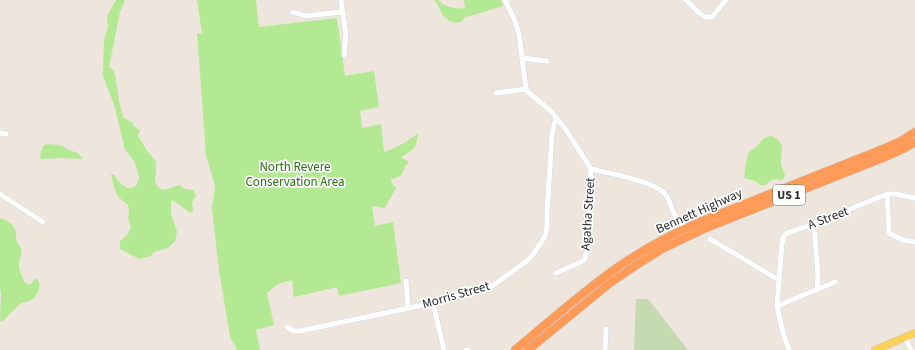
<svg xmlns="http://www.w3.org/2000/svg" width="915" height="350" viewBox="0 0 915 350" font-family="'Source Sans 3',sans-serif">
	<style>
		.green { fill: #b4e994 }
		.cemetery { fill: #c6dab2 }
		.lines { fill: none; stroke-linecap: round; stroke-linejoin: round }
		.minor-casing { stroke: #d1d6e5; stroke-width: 6 }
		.major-casing { stroke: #c8c8c8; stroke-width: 8 }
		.highway-casing { stroke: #c8c8c8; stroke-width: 9 }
		.minor { stroke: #fff; stroke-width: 5 }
		.major { stroke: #fcd053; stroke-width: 7 }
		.highway { stroke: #ff9b56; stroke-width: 8 }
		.labels { text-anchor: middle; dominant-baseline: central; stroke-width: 3.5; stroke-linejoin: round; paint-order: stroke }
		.shield { fill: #fff; stroke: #6b6b6b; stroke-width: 1 }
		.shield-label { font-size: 12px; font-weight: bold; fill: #2b2b2b }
		.park-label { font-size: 13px; fill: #2a6f14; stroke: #fff }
		.street-label { font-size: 13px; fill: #2b2b2b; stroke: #fff }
	</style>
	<rect width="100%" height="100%" fill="#eee6dc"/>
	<g class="green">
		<path d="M116,0H125L120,12L109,67L113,70L115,74L119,101L123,117L131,122L136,128L140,130L138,136L143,144L145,148L156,162V174L155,178L156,184L160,189L165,190L179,185L185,189L193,190L196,195L192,203L193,211L190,213L176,202L173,200L171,202V213L177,232L175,241L168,248L154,252L151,256L140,259L131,255L120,249V241L127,235L131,227L128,218L129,209L128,205C125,202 121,200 118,196C115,192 112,180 111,174L114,175C119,182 126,192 136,186L139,179V176L134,161L125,150L114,104L102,74L103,70L104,40L108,27L107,16Z"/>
		<path d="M197,0H256L259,27L337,18L345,76L374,71L379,107L360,111L362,128L381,124L384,152C397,148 408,141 418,133C417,141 417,148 409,152C406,154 404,155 401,158L408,161L409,162C403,167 405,168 402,174C400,177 394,178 391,180V182L396,188L385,208L372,206L375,226L393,222L401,283L339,296L337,287L294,297L292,280L278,284L267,293L274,325L256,330L260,350H237L230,337L219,270L212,208L215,186L206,155L197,33H202Z"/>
		<path d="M434,0C442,0 440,3 445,5C451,8 459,9 465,8L464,0H501L503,6L467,17L466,16C465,18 463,20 462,21C457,25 448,21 444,17C440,11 439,5 434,0Z"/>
		<path d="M770,136C776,137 779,140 782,146L781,164L785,175L783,179L781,180L773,179L765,185H760L755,181L744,178L745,168L748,153L757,146L763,139Z"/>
		<path d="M50,144L63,146L69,150L78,153L83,159L61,158L41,159L40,158C40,154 42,148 44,145Z"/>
		<path d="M0,218C7,220 15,225 16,232C16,234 16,237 16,239C17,243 20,246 22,250C20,262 16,264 22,276C24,281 24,283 30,285L36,278C43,284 38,296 31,300C28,302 25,302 22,303C20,304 19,306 17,307C12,311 7,316 3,321H0L1,295L0,287Z"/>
	</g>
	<path class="cemetery" d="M636,299H648L688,350H634Z"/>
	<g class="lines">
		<g class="minor-casing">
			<g id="minor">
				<path d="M341,0L346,35L344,55"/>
				<path d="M505,0L515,21L519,34L526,89L528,92L551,111L566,130L591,169C608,173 654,181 665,194C671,201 670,206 674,214C677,219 682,224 686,228"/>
				<path d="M686,0L699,13L705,17H712L726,0"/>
				<path d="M293,12L305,16L342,12"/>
				<path d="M522,58L547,61"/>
				<path d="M496,93L526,89"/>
				<path d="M0,133L6,134"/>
				<path d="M0,194L43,222"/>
				<path d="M887,194L889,232L890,234L903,240L915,242"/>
				<path d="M814,224L818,276L817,290"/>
				<path d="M710,239L779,280"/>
				<path d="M556,273L581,262L585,259L587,247L591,169"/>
				<path d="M406,281L408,308"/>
				<path d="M433,303L444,350"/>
				<path d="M777,306L835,282"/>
				<path d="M287,327L294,331H300L433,303L491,287L528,260L534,253L541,243L546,234L547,227V214L552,134L556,117"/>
				<path d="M905,337L911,350"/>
				<path d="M466,350H468"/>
				<path d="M605,350L606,329"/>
				<path d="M789,350L783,333L777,306L782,243L784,236L787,233L814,224L887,194H895L915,198"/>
			</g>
		</g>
		<g class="major-casing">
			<path id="major" d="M875,350L915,333"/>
		</g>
		<g class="highway-casing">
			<g id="highway">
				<path d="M515,350C549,322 582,292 618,267C647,247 679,230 712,217L883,149L901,141L915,132"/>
				<path d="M528,350L610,283L638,264L662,249L706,228L885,157L903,149L915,142"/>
			</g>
		</g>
		<use href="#minor" class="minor"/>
		<use href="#major" class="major"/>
		<use href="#highway" class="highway"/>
	</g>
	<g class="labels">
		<rect class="shield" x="773" y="185" width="32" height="20" rx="3"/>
		<g class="shield-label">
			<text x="789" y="195">US 1</text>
		</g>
		<g class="park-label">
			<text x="295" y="167">North Revere<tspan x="295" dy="15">Conservation Area</tspan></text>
		</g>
		<g class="street-label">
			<text transform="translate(699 211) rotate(-24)">Bennett Highway</text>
			<text transform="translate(588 214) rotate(-86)">Agatha Street</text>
			<text transform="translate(828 218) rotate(-21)">A Street</text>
			<text transform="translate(456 295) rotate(-16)">Morris Street</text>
		</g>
	</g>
</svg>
